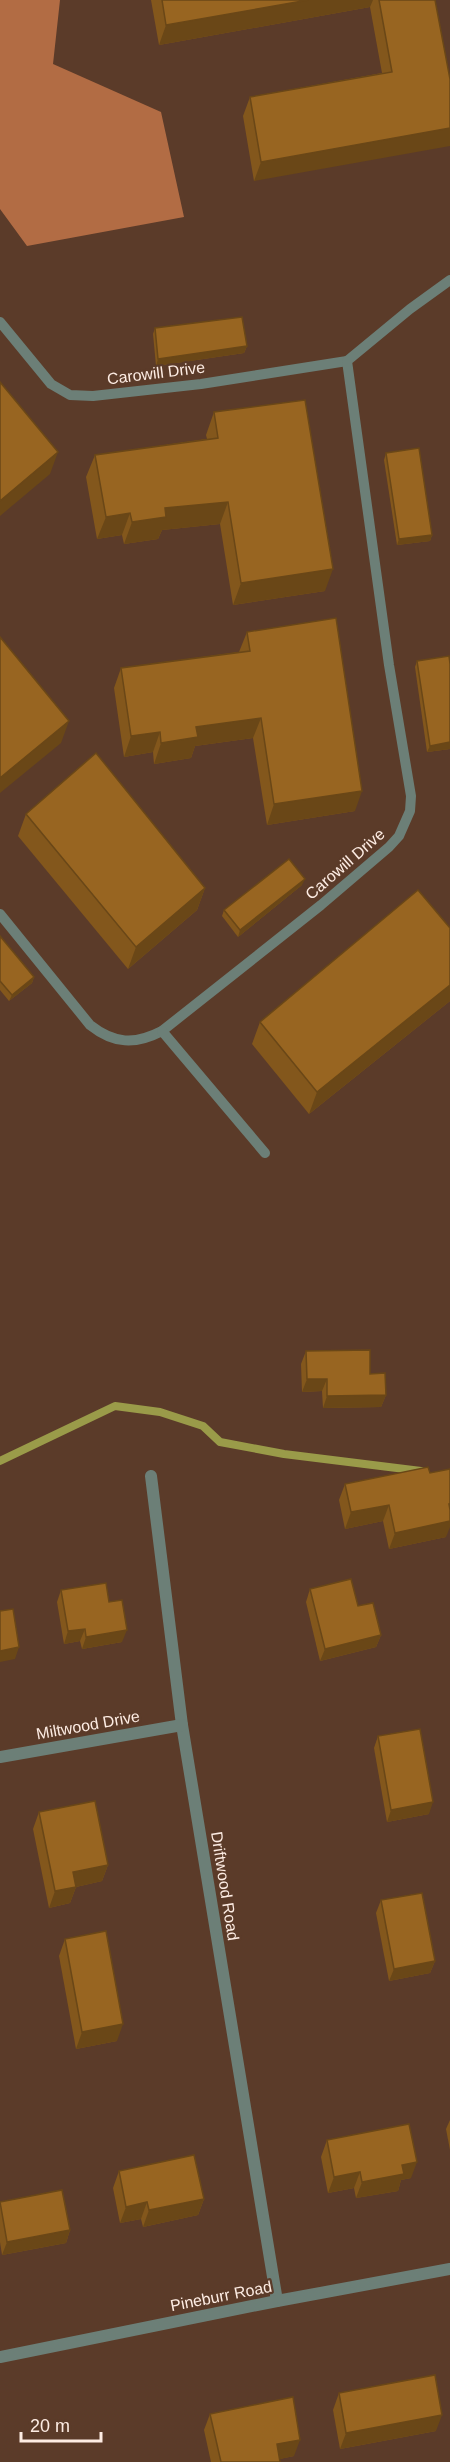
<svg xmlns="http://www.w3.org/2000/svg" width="450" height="2462" viewBox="0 0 450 2462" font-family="Helvetica,sans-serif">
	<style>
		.forest { fill: #b26c44 }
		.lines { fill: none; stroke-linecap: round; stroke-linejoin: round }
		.stream { stroke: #9a9b49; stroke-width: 8 }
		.lane { stroke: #6c7f77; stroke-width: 10 }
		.street { stroke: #6c7f77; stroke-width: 12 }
		.wall { fill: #83571c }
		.shaded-wall { fill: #6a4717 }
		.building { fill: #986521; stroke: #6a4717; stroke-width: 1.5 }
		.labels { text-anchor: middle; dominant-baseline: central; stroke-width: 4.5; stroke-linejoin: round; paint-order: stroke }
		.street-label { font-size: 16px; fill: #fdece3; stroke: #5b3b29 }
	</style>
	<rect width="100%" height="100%" fill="#5b3b29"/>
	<path class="forest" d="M0,0H60L53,64L161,112L184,217L27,246L0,209Z"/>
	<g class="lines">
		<path class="stream" d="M0,1461L115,1406L160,1412L203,1426L220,1442L284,1454L421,1471"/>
		<g class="lane">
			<path d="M0,322L51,384L70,395L93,396L201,384L347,361"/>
			<path d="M0,914L90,1025C114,1044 135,1045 162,1031L321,905L389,847L399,836L410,811L411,796L389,665L347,361L410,309L450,280"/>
			<path d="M162,1031L265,1153"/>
		</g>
		<g class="street">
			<path d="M151,1476L182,1725L277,2301"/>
			<path d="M0,1757L182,1725"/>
			<path d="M0,2357L277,2301L450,2269"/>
		</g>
	</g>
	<g class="wall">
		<path d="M151,0H435L450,79L254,181L243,116L250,97L382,73L370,7L159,45Z"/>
		<path d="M155,328L247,346L244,353L156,366L153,334Z"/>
		<path d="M214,412L325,591L233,605L220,524L162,530L158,539L124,544L122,535L97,539L86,477L95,455L207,439L206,435Z"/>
		<path d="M386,453L432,535L430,541L397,545L384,460Z"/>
		<path d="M247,632L355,811L267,825L253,738L195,746L191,758L154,764L153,752L124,757L114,688L121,668L239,652Z"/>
		<path d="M417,661L450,664V749L427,752L415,667Z"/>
		<path d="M26,814L205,888L197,910L128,969L18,836Z"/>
		<path d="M302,885L238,937L222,916L224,910Z"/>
		<path d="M450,928V1001L309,1114L252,1044L260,1022Z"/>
		<path d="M0,936L34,977L32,983L9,1001L0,990Z"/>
		<path d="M306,1351L370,1374L386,1395L381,1407L323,1408L322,1391L302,1392L301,1364Z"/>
		<path d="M430,1473L446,1537L389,1549L383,1521L345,1529L339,1500L345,1484Z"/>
		<path d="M310,1589L358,1606L381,1635L376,1647L320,1661L306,1602Z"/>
		<path d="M61,1590L109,1602L122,1642L82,1649L80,1641L64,1644L57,1602Z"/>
		<path d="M378,1736L429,1814L387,1822L374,1748Z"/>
		<path d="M39,1812L108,1865L102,1881L76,1887L70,1903L49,1908L33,1829Z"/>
		<path d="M381,1900L435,1961L430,1973L389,1981L376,1913Z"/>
		<path d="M65,1939L117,2041L76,2049L59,1956Z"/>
		<path d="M450,2120V2150L446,2129Z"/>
		<path d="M327,2140L411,2178L401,2180L398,2191L356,2198L354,2188L328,2193L321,2157Z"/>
		<path d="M119,2171L204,2199L198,2215L143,2227L141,2219L120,2223L113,2188Z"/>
		<path d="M0,2202L70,2230L66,2243L2,2255L0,2242Z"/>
		<path d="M339,2393L436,2431L340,2449L333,2410Z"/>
		<path d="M210,2414L294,2456L279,2459L280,2462H211L204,2430Z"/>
	</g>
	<g class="shaded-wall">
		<path d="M308,0H373L370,7L159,45L166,25Z"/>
		<path d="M450,128V146L254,181L261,162Z"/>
		<path d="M247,346L244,353L156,366L158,359Z"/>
		<path d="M58,452L50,474L0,516V501Z"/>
		<path d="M228,502L220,524L162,530L158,539L124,544L132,522L165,508Z"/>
		<path d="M130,513L122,535L97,539L106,517Z"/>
		<path d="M432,535L430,541L397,545L399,539Z"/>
		<path d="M333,569L325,591L233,605L241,583Z"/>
		<path d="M261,718L253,738L195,746L191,758L154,764L161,743L196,727Z"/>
		<path d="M69,721L61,743L0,793V778Z"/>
		<path d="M160,732L153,752L124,757L131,736Z"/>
		<path d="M450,742V749L427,752L430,746Z"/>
		<path d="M362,791L355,811L267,825L274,804Z"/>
		<path d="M305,879L302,885L238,937L240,930Z"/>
		<path d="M205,888L197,910L128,969L136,947Z"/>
		<path d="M34,977L32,983L9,1001L12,995Z"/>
		<path d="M450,985V1001L309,1114L317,1092Z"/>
		<path d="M307,1379H327L322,1391L302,1392Z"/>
		<path d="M386,1395L381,1407L323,1408L327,1396Z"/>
		<path d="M389,1505L383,1521L345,1529L351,1512Z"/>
		<path d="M450,1521V1527L446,1537L389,1549L395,1533Z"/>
		<path d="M85,1629L80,1641L64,1644L68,1631Z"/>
		<path d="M127,1630L122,1642L82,1649L86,1637Z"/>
		<path d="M381,1635L376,1647L320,1661L325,1649Z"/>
		<path d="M19,1647L15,1659L0,1662V1651Z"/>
		<path d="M433,1802L429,1814L387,1822L391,1810Z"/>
		<path d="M108,1865L102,1881L76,1887L70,1903L49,1908L55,1891L73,1872Z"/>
		<path d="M435,1961L430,1973L389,1981L394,1969Z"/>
		<path d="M123,2024L117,2041L76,2049L82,2032Z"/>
		<path d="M417,2162L411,2178L401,2180L398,2191L356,2198L362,2182L402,2165Z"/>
		<path d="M360,2172L354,2188L328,2193L334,2177Z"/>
		<path d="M204,2199L198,2215L143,2227L149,2210Z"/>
		<path d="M147,2202L141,2219L120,2223L126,2207Z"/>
		<path d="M70,2230L66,2243L2,2255L7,2242Z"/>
		<path d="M442,2415L436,2431L340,2449L346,2433Z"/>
		<path d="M300,2440L294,2456L271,2461L277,2444Z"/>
	</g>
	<g class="building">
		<path d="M162,0H308L166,25Z"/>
		<path d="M379,0H435L450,79V128L261,162L250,97L392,72Z"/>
		<path d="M242,317L247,346L158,359L155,328Z"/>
		<path d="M0,382L58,452L0,501Z"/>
		<path d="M305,400L333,569L241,583L228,502L165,508L166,517L132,522L130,513L106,517L95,455L218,438L214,412Z"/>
		<path d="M419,448L432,535L399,539L386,453Z"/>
		<path d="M336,618L362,791L274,804L261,718L196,727L198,737L161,743L160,732L131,736L121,668L250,651L247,632Z"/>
		<path d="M0,637L69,721L0,778Z"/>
		<path d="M449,656L450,664V742L430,746L417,661Z"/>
		<path d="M96,753L205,888L136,947L26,814Z"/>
		<path d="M289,859L305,879L240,930L224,910Z"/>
		<path d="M418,890L450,928V985L317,1092L260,1022Z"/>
		<path d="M0,936L34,977L12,995L0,981Z"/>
		<path d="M370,1350V1374L385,1373L386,1395L327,1396V1379H307L306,1351Z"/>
		<path d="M428,1467L430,1473L450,1469V1504H449L450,1510V1521L395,1533L389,1505L351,1512L345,1484Z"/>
		<path d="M351,1579L358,1606L373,1603L381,1635L325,1649L310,1589Z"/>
		<path d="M106,1583L109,1602L122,1600L127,1630L86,1637L85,1629L68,1631L61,1590Z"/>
		<path d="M13,1609L19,1647L0,1651V1611Z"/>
		<path d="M420,1729L433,1802L391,1810L378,1736Z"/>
		<path d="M95,1801L108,1865L73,1872L76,1887L55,1891L39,1812Z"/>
		<path d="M422,1893L435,1961L394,1969L381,1900Z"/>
		<path d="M106,1931L123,2024L82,2032L65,1939Z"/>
		<path d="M409,2124L417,2162L402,2165L404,2174L362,2182L360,2172L334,2177L327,2140Z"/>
		<path d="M194,2155L204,2199L149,2210L147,2202L126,2207L119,2171Z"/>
		<path d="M62,2190L70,2230L7,2242L0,2202Z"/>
		<path d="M435,2375L442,2415L346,2433L339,2393Z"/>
		<path d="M293,2397L300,2440L277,2444L280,2462H221L210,2414Z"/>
	</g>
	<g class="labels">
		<g class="street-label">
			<text transform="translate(156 373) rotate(-7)">Carowill Drive</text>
			<text transform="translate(345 864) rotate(-41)">Carowill Drive</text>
			<text transform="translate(88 1725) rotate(-10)">Miltwood Drive</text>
			<text transform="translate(225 1886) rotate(81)">Driftwood Road</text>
			<text transform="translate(221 2296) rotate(-11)">Pineburr Road</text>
		</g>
	</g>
	<path d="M21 2432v9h80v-9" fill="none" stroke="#fdece3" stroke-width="3"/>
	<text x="30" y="2432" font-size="18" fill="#fdece3" stroke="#5b3b29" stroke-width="4.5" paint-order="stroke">20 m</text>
</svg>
